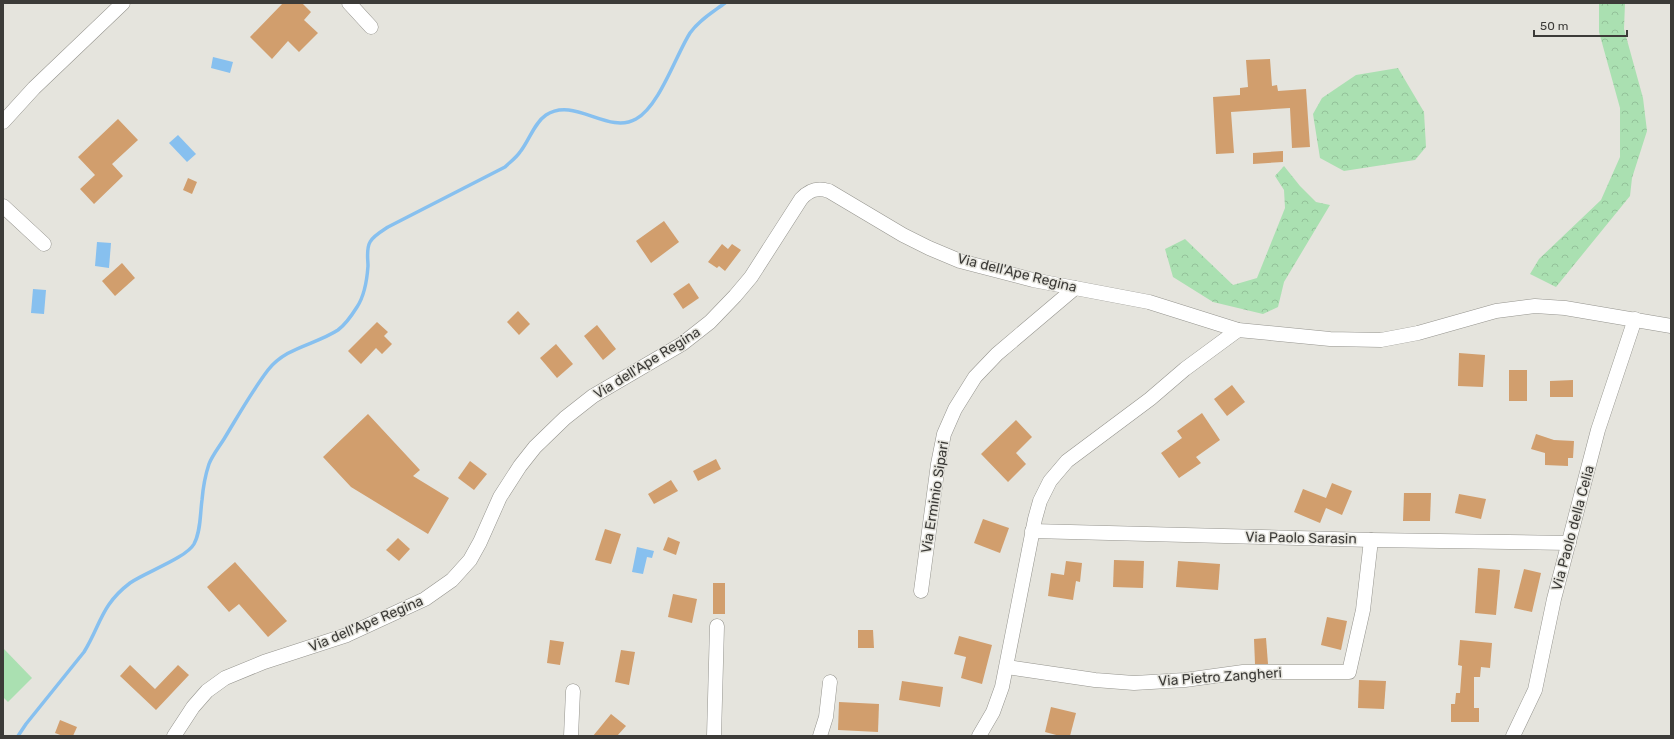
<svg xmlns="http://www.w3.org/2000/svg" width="1674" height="739" viewBox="0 0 1674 739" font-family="Rubik,sans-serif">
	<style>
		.green { fill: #aae0b1 }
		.forest { fill: url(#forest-crowns) }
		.water { fill: #87c0ef }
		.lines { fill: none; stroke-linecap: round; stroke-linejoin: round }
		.stream { stroke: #87c0ef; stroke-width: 3.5 }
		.building { fill: #d19e6d }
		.minor-casing { stroke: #95948e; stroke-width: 15 }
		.minor { stroke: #fff; stroke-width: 14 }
		.labels { text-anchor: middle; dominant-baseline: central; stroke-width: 3; stroke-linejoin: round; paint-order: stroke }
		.street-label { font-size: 14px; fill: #3c3b38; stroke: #e5e4dd }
	</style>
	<defs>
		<pattern id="forest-crowns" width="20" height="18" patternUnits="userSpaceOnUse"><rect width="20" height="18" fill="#aae0b1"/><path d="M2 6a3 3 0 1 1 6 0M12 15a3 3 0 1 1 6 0" fill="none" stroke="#93c199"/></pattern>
	</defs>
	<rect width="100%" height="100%" fill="#e5e4dd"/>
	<path class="green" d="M3,648L32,678L8,702L3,697Z"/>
	<g class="forest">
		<path d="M1599,3H1625L1624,29L1643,98L1647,131L1632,178L1630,196L1556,287L1530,274L1539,259L1601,200L1620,157V108L1599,32Z"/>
		<path d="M1398,68L1424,112L1426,147L1415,160L1344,171L1320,158L1313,114L1322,98L1356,75Z"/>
		<path d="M1284,166L1300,186L1316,202L1330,205L1284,282L1278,307L1263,314L1213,302L1173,277L1165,249L1185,239L1233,285L1257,278L1285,208L1284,190L1275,176Z"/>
	</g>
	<g class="water">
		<path d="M213,57L233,62L230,73L211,68Z"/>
		<path d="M178,135L196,154L187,162L169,143Z"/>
		<path d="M97,242L111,243L109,268L95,266Z"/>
		<path d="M33,289L46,290L44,314L31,313Z"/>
		<path d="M637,547L654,551L652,558L647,557L643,574L632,572Z"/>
	</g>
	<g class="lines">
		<path class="stream" d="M18,736L26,724L84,652C101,624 101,605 130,583C146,572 186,558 194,544C201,531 200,514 202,500C203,488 205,476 209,464C212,456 219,447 224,439C238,416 252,391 268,370C286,347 315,345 338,330C346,324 352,315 357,307C365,295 367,280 368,266C368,259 366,249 370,242C373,236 382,231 388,227L505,167C510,162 516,158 520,152C529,141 534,123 546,115C574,96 608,135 636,119C659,107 676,55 690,33C699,20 713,12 725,3"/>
	</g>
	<g class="building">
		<path d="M283,3H302L311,12L304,20L318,33L299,52L288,41L272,59L250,37Z"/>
		<path d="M1270,59L1272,86L1277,85L1278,91L1306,89L1310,147L1292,148L1290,108L1231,112L1234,153L1216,154L1213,97L1240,95V88L1248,87L1246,60Z"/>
		<path d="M118,119L138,140L112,164L123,176L94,204L80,189L95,175L78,157Z"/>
		<path d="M1283,151V162L1253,164V153Z"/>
		<path d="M188,178L197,182L192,194L183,190Z"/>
		<path d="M664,221L679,242L651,263L636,241Z"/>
		<path d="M722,244L728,249L732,244L741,250L725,271L719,266L717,268L708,262Z"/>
		<path d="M122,263L135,278L115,296L102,281Z"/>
		<path d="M689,283L699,298L683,309L673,294Z"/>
		<path d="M518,311L530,324L519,335L507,322Z"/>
		<path d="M377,322L388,332L384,336L392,344L382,354L376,348L361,364L348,351Z"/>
		<path d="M597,325L616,349L603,360L584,336Z"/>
		<path d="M556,344L573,364L557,378L540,358Z"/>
		<path d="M1459,353L1485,355L1483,387L1458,386Z"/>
		<rect x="1509" y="370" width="18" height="31"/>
		<path d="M1573,380V397H1550V381Z"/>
		<path d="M1232,385L1245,402L1227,416L1214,399Z"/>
		<path d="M1202,413L1220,440L1196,457L1201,463L1179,478L1161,453L1182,438L1177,431Z"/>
		<path d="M368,414L420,470L413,476L449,498L428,534L351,487L323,457Z"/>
		<path d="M1016,420L1032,437L1016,453L1026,464L1008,482L981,454Z"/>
		<path d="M1536,434L1554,440L1574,441L1573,458H1568V466L1545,465V453L1531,449Z"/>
		<path d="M716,459L721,469L698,481L693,471Z"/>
		<path d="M470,461L487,474L474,490L458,478Z"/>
		<path d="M671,480L678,491L654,504L648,494Z"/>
		<path d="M1332,483L1352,491L1342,515L1326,508L1320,523L1294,512L1303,489L1326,498Z"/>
		<path d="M1404,493H1431L1430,521H1403Z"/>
		<path d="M1459,494L1486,499L1481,519L1455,513Z"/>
		<path d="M983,519L1009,528L1000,553L974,543Z"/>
		<path d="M605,529L621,534L611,564L595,560Z"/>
		<path d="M668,537L680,542L676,555L663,550Z"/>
		<path d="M398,538L410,549L399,561L386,550Z"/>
		<path d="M1114,560L1144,561L1143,588L1113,587Z"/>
		<path d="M1066,561L1082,563L1080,582L1076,581L1073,600L1048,596L1051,573L1064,575Z"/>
		<path d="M1178,561L1220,564L1218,590L1176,587Z"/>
		<path d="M235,562L287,621L268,637L239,604L229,612L207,587Z"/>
		<path d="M1478,568L1500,570L1496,615L1475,613Z"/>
		<path d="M1524,569L1541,573L1532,612L1514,608Z"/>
		<rect x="713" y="583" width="12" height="31"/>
		<path d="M673,594L697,599L692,623L668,617Z"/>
		<path d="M1327,617L1347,621L1341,650L1321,645Z"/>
		<path d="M858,630H873L874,648H858Z"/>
		<path d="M959,636L992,645L982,684L961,678L966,657L954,654Z"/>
		<path d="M1266,638L1268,664H1255L1254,639Z"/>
		<path d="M550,640L564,642L560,665L547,663Z"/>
		<path d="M1460,640L1492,643L1490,668L1481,667L1480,677H1474V708H1479V722H1451V704H1455L1456,693H1460L1462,666L1458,665Z"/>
		<path d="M621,650L635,652L629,685L615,682Z"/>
		<path d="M130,665L155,689L178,665L189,675L156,710L120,676Z"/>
		<path d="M1359,680L1386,681L1384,709L1358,708Z"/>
		<path d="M902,681L943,687L940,707L899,700Z"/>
		<path d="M839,702L879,704L878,732L838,730Z"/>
		<path d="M1051,707L1076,713L1070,736H1060L1045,732Z"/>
		<path d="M611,714L626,726L617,736H593Z"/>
		<path d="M60,720L77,727L73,736H63L55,733Z"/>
	</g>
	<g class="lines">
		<g class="minor-casing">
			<g id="minor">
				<path d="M349,3L371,27"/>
				<path d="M3,122L34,88L123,3"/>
				<path d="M3,206L44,244"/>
				<path d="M1032,531L1371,540L1569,543"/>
				<path d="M921,591L938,464L944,434L955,409L975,377L997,354L1075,288"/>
				<path d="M1007,667L1095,680L1134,683L1185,680L1243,672H1349L1363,610L1371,540"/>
				<path d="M174,736L193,707L207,691L225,678L264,662L347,635L425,599L452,580L470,560L480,542L500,497L520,466L535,447L565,418L593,396L682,344L710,322L735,296L751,277L801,199C809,190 817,187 829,191L903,235L929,248L960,261L1033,280L1149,302L1238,330L1330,339L1381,340L1418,333L1496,311L1535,306L1565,308L1671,326"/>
				<path d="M571,736L573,691"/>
				<path d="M714,736L717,626"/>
				<path d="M820,736L826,717L830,682"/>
				<path d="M979,736L993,712L1002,687L1035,519L1040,501L1050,481L1067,461L1150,399L1185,369L1238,330"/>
				<path d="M1513,736L1535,690L1554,599L1598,430L1635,319"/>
			</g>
		</g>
		<use href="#minor" class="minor"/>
	</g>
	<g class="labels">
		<g class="street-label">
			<text transform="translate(1017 273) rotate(14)">Via dell'Ape Regina</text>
			<text transform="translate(647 363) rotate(-32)">Via dell'Ape Regina</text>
			<text transform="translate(935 497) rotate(-81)">Via Erminio Sipari</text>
			<text transform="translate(1573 528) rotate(-75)">Via Paolo della Celia</text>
			<text transform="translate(1301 538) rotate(1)">Via Paolo Sarasin</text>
			<text transform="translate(366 624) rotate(-23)">Via dell'Ape Regina</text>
			<text transform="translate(1220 677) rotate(-4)">Via Pietro Zangheri</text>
		</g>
	</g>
	<rect width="1674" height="739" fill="none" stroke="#3c3b38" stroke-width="8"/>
	<path d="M1534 30v6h93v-6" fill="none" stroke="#3c3b38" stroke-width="2"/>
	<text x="1540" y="30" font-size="12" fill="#3c3b38" stroke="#e5e4dd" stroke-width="3" paint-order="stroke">50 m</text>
</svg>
